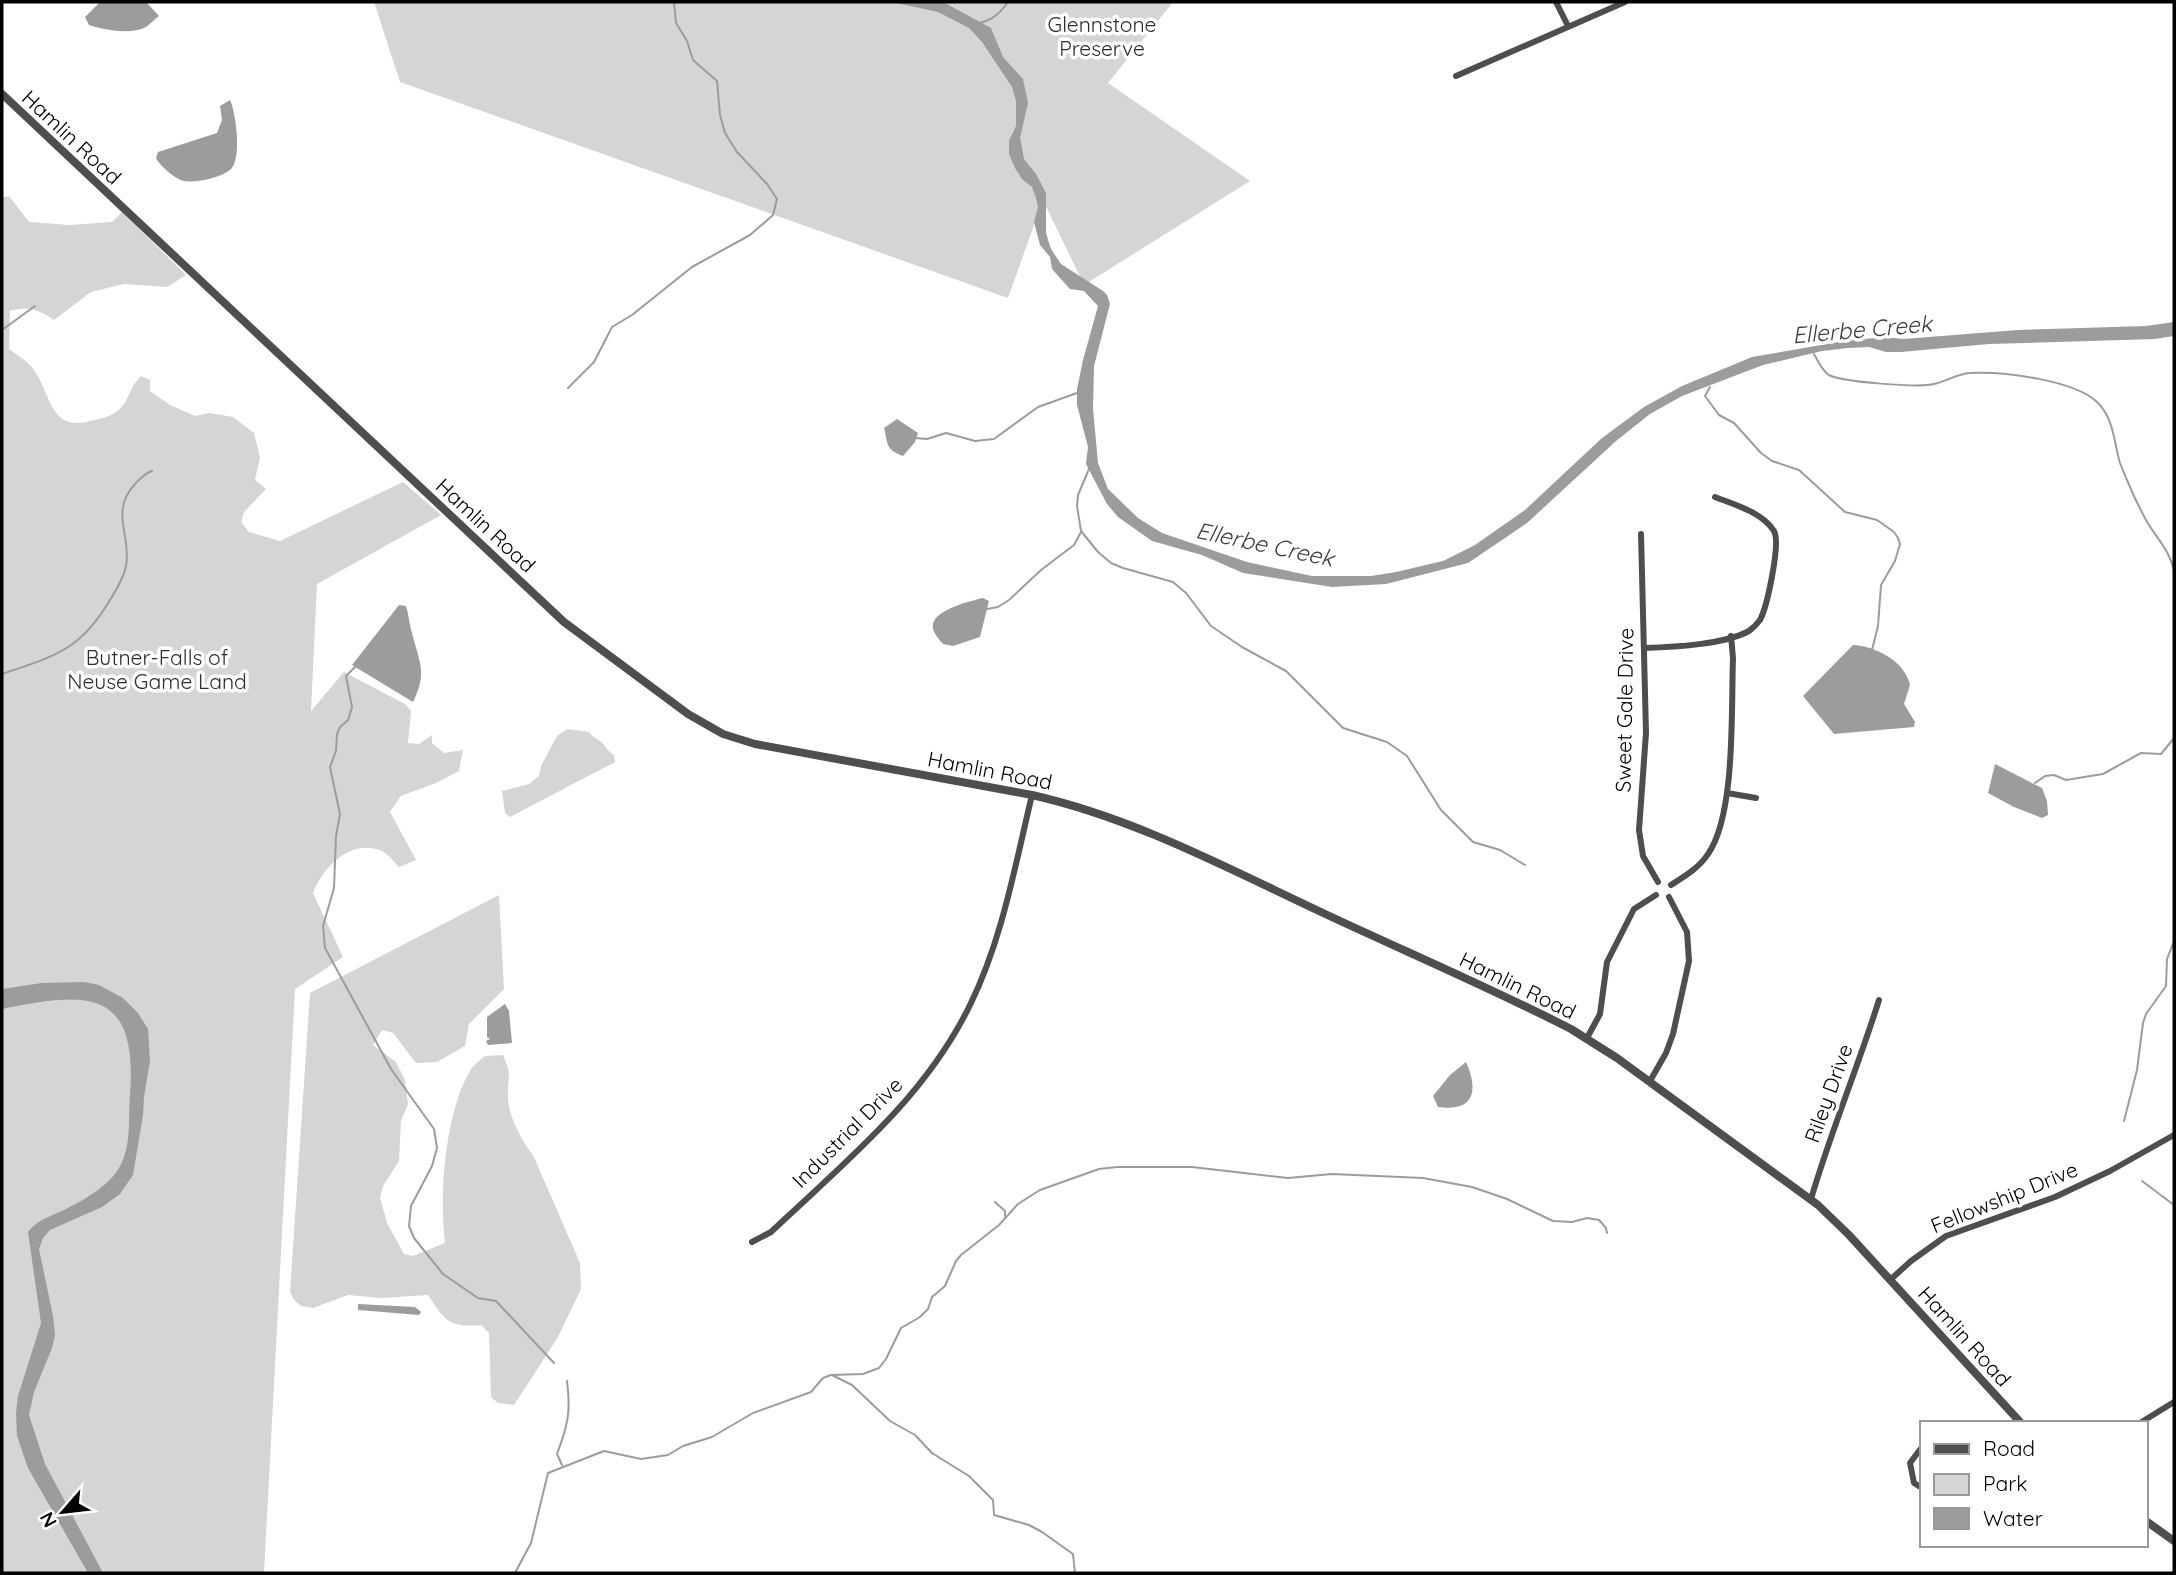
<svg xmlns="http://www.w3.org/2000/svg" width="2176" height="1575" viewBox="0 0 2176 1575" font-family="Quicksand,sans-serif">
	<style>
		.green { fill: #d5d5d5 }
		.water { fill: #9c9c9c }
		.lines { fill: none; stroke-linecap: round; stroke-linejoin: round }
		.stream { stroke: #9c9c9c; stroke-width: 2 }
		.minor { stroke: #4e4e4e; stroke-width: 6 }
		.tertiary { stroke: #4e4e4e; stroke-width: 8 }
		.labels { text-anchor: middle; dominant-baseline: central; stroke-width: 7; stroke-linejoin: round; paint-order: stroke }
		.park-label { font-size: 21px; fill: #2c2c2c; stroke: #fff }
		.street-label { font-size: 21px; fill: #000; stroke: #fff }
		.water-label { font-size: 23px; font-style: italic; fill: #3d3d3d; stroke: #fff }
	</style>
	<rect width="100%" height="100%" fill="#fff"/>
	<g class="green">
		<path d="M374,2H1173L1108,83L1250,181L1084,285L1043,200L1008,298L400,82Z"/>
		<path d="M9,196L29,222L70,225L112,222L122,212L186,275L167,287L124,284L91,292L54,320C39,310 28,305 10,311L9,349C17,355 29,362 34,370C50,392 50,430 86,422C95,420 105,418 113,414C130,404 128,388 141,376L150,380V391L170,405L195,416L210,413L233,417L254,433L260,457L255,480L266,489L244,512L241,522L249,532L280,541L403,482L441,515L317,584L311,711L344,672L405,704L411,711L408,743L419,744L432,735V743L444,753L463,750L459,771L436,783L401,796L390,812L416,860L399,867C394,862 388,854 382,851C351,838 323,867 313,893L343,957L295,989L264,1573H2V198Z"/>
		<path d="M567,729L589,732C592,737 595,737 600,741C606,746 607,751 614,755L615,762L510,817L505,813L502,791L529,784L539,776L541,766L557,736Z"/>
		<path d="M499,895L504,989L469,1024L465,1046L437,1062L416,1063L393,1033L382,1030L373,1045L396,1062L405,1080L408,1104L401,1121L399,1161L383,1186L380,1198L387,1223L404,1254L413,1256L445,1243C439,1195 445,1113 470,1071C473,1065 480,1060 485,1056L503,1055C513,1077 507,1077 508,1099C509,1117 522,1141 533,1155L580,1263L581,1289L558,1337L514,1405L498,1403L491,1397L489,1333L481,1325C448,1328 445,1320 428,1295L381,1298L348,1295L313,1308L301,1306L294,1300L290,1292L310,993Z"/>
	</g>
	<g class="water">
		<path d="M100,2H146L159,16C155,19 150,24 146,27C131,35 104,30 89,25L85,17Z"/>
		<path d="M892,2H943L991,28L1003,57L1023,79L1028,103L1020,138L1022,148L1024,159L1036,174L1046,193V233L1051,249L1061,264L1103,291L1107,295L1110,304L1094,366L1093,409L1098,463L1108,489L1138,518L1162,533L1247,562L1312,576H1371L1396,572L1443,561L1475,545L1525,510L1602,438L1644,407L1682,386L1752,357L1844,341L1885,337L1903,339L2018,330L2146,326L2174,322V336L2155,339L1989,344L1901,352H1886L1869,347L1848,348L1822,351L1763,365L1682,396L1650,414L1616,441L1527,523L1468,563L1386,584L1332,587L1243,573L1202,555L1152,541L1118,517L1107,504L1086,464L1088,447L1077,405V389L1083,360L1098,306L1084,291L1070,289L1052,269L1050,257L1040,245L1034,222L1038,207L1036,198L1032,187L1022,179L1015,168L1009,154V141L1016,126V101L1012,87L982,42L969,28L938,12Z"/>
		<path d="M230,100C236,113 242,158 231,169C221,178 197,183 184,181C175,179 159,165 156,158L158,152L217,133L222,120L220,106Z"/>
		<path d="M897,419L918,433L915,442L903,456C885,449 888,444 884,428Z"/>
		<path d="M983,598L989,601L980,637L953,646L943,644C939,639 931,631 933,624C936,609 971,601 983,598Z"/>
		<path d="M399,605L406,606C409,615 409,624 412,633C419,662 428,672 413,702L352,665Z"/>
		<path d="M1853,645C1875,646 1905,661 1910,685L1904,704L1915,722L1914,727L1834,734L1803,696Z"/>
		<path d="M1995,764L2042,788L2047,801L2048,815L2042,818L2014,807L1988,793Z"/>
		<path d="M84,982L99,985L123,998L138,1013L148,1029L150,1061L144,1097L143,1115L133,1175L120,1194L102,1207L50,1230L43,1238L39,1249L53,1316L55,1335L52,1348L34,1392L29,1415L45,1464L103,1573H88L28,1468L17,1436L16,1413L18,1396L41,1323L28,1232C37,1220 51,1216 64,1210C82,1201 109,1186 119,1168C132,1146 128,1120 130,1095C138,988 88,991 2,1009V989L42,983Z"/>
		<path d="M505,1004L509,1011L512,1043L488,1045L486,1041L490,1039L487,1037V1017Z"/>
		<path d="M1466,1062C1479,1091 1474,1112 1438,1107L1433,1096L1450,1075Z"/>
		<path d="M358,1304L415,1307L421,1312L419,1315L358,1310Z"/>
	</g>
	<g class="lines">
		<g class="stream">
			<path d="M979,23C993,20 1000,13 1008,2"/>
			<path d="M2,330L35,306"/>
			<path d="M1814,354C1818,361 1822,371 1829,375C1842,382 1919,388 1934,384C1947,381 1957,374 1970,373C2001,371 2076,380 2098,403C2114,419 2114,443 2120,463C2123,471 2127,480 2130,487C2135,499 2140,509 2146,520C2156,538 2170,550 2174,571"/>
			<path d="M1710,387L1705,396L1719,415L1734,423L1761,453L1772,461L1799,470L1845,512L1877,520L1894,532L1898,538L1900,544L1895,561L1881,585L1878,626L1872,650"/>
			<path d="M568,388L594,362L612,327L632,315L692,267L750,235L773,215L777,199L767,184L737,152L725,133L720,115L717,81L693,60L687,41L676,23L674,2"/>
			<path d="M915,438L927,439L946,433L975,441L994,439L1038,407L1077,393"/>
			<path d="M1089,469L1078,495L1077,506L1081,531L1098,552L1111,563L1123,568L1173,582L1186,593L1211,626L1242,647L1286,671L1343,728L1387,742L1407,756L1441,810L1473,842L1500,850L1525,865"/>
			<path d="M987,609L998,607L1009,600L1041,570L1074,545L1081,532"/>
			<path d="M356,666L346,676L352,707L348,720L340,727L337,734L336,751L330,767L340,814L336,836L334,888L323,926L325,948L391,1069L434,1129L437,1148L432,1166L411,1206L409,1226L414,1238L443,1274L478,1298L496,1301L554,1363"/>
			<path d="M2,674C54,656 80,651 110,600C116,590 124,578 126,566C132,536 109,512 135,484C141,478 145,473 152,471"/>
			<path d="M2035,783L2045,776L2054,775L2066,780L2103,774L2141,753L2161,754L2174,738"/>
			<path d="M2124,1121L2137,1070L2143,1023L2146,1014L2166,986L2167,959L2174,941"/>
			<path d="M2142,1181L2174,1205"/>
			<path d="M995,1202L1005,1211V1216"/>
			<path d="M832,1375L852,1385L890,1421L915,1435L932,1453L969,1476L993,1500L994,1515L1029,1525L1042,1532L1073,1554L1075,1573"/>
			<path d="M562,1465L557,1454C568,1425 571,1411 567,1381"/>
			<path d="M515,1573L531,1543L548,1473L604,1451L641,1459L668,1455L683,1446L712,1437L753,1413L811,1392L823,1378L831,1375L863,1374L879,1368L886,1359L901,1328L920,1317L928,1309L932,1297L945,1286L956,1261L961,1255L999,1225L1018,1204L1040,1190L1099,1169L1117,1167H1192L1288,1178L1332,1174L1423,1178L1472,1187L1507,1199L1553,1221L1572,1222L1587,1218L1599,1220L1606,1228L1607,1233"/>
		</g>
		<g class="minor">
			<path d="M1556,2L1568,26"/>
			<path d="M1456,76L1625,2"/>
			<path d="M1641,534L1646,733L1639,830L1643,856L1658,882"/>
			<path d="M1644,648C1672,647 1723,645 1749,631C1753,628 1757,624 1760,620C1767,607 1781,543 1774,531C1762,512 1735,505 1715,497"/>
			<path d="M1727,793L1756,798"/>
			<path d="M1671,885C1685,876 1699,868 1708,854C1736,814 1731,708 1733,658L1731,636"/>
			<path d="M1587,1038L1600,1014L1607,962L1634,909L1656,895"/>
			<path d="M1650,1081L1666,1053L1673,1034L1689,961L1687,932L1669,897"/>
			<path d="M1811,1199C1831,1131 1858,1067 1879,1000"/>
			<path d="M752,1242L771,1232C844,1163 925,1098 970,1005C1002,940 1015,866 1032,795"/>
			<path d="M1890,1280L1911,1261L1946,1236L2055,1197L2110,1171L2174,1135"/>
			<path d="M2140,1423L2174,1402"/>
			<path d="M1922,1447L1910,1463L1914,1483L1922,1488"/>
		</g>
		<g class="tertiary">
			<path d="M2,94L564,622L688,714L723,734L755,744L1032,795C1134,818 1227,868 1321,912C1404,951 1489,987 1571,1029L1617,1058L1818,1205L1849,1235L2021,1423"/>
			<path d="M2146,1521L2174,1541"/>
		</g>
	</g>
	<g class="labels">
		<g class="park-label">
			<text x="1102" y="24">Glennstone<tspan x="1102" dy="24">Preserve</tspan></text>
			<text x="157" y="657">Butner-Falls of<tspan x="157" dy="24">Neuse Game Land</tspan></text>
		</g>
		<g class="street-label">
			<text transform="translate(72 137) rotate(43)">Hamlin Road</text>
			<text transform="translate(486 525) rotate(43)">Hamlin Road</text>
			<text transform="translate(1624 710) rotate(-89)">Sweet Gale Drive</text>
			<text transform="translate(990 770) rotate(11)">Hamlin Road</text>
			<text transform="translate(1518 985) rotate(26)">Hamlin Road</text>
			<text transform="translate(1828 1093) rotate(-70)">Riley Drive</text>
			<text transform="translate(847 1132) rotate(-45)">Industrial Drive</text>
			<text transform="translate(2004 1197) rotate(-22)">Fellowship Drive</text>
			<text transform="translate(1965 1336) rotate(48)">Hamlin Road</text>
		</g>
		<g class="water-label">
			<text transform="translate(1862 329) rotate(-5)">Ellerbe Creek</text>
			<text transform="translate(1265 544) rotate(12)">Ellerbe Creek</text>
		</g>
	</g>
	<rect width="2176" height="1575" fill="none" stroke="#000000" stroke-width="7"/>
	<rect x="1920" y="1421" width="228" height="126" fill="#ffffff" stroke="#999999" stroke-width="2"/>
	<rect x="1934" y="1444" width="35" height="10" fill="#4e4e4e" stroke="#999999" stroke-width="2"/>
	<text x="1983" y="1456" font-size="21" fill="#000000">Road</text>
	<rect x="1934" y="1474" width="35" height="21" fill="#d5d5d5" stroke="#999999" stroke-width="2"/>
	<text x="1983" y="1491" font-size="21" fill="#000000">Park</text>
	<rect x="1934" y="1508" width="35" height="21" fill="#9c9c9c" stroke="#999999" stroke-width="2"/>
	<text x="1983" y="1526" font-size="21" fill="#000000">Water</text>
	<g transform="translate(63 1512) rotate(242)" stroke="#ffffff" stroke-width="5" paint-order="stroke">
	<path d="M0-5L12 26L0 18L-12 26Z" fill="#000000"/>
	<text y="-10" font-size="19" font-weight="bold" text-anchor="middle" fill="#000000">N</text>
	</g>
</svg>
